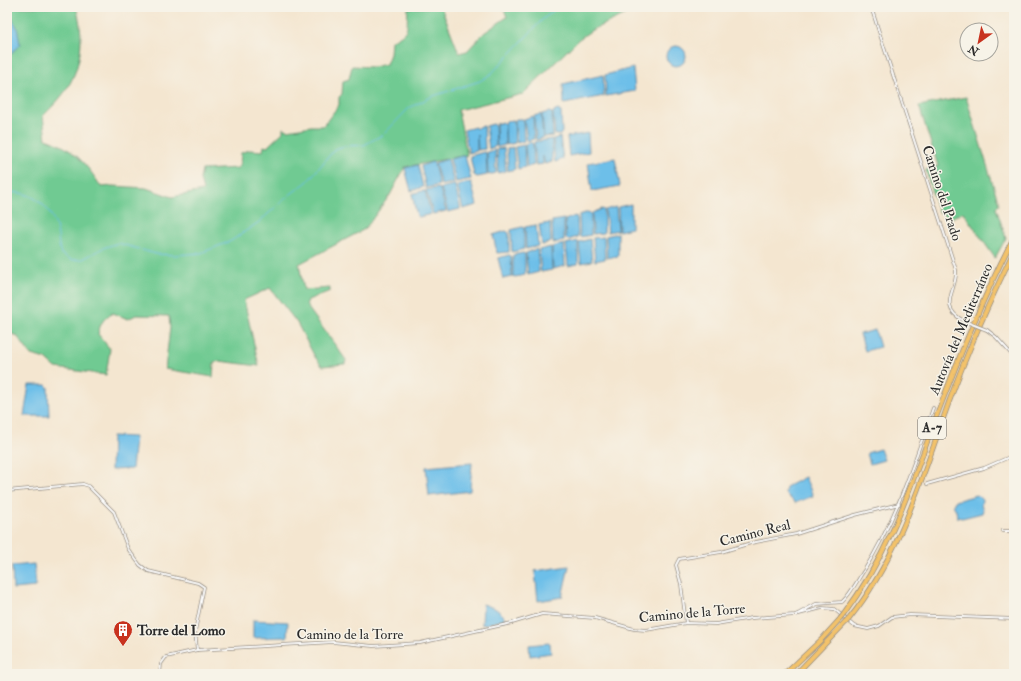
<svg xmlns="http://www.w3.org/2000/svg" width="1021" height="681" viewBox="0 0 1021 681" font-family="'IM FELL Double Pica',serif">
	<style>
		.green { fill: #70ca92; stroke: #4e7a5e }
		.water { fill: #6dbfe9; stroke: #4c758a }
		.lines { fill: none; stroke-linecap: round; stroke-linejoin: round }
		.stream { stroke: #6dbfe9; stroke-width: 1 }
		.minor-casing { stroke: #90887e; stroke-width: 3.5 }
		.motorway-casing { stroke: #90887e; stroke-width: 5.5 }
		.minor { stroke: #fff; stroke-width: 2 }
		.motorway { stroke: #f3c26a; stroke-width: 4 }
		.minor-bridge-casing { stroke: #90887e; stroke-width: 3.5; stroke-linecap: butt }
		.motorway-bridge-casing { stroke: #90887e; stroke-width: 5.5; stroke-linecap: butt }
		.minor-bridge { stroke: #fff; stroke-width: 2 }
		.motorway-bridge { stroke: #f3c26a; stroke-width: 4 }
		.labels { text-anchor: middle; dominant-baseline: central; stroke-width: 3; stroke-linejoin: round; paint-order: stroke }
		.shield { fill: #f7f3e8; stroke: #686764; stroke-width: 1 }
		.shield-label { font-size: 13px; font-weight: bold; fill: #2b2b2b }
		.street-label { font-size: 14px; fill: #2b2b2b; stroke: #f7f3e8 }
		.poi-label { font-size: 14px; font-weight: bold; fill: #2b2b2b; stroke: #f7f3e8; text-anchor: start }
	</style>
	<rect width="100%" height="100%" fill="#f7f3e8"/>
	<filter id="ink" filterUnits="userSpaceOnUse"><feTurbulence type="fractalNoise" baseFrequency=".025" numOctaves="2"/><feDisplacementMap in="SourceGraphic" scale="8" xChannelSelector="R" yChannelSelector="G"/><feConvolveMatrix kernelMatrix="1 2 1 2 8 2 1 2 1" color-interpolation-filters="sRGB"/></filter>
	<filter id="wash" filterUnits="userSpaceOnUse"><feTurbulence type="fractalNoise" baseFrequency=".012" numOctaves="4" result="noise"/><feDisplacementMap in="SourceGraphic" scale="16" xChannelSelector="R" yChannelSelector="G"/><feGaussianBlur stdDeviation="0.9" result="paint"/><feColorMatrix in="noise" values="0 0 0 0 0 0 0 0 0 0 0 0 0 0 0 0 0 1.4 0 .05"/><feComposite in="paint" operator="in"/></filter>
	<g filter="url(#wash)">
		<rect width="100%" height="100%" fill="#f4e6d0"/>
		<g class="green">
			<path d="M7,7H76C85,36 82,68 64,93C58,101 50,109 43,116L46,139C72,147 87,164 101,187L113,186L146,188L172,197L203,191L200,179L202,170L238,168L240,165L241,153L249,150L263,151L264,146L267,147L283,132V128L288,130L311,126H323L339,105V97L342,94L343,81L349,79L352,66L373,67L386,64L390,54L391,41C411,30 406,31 408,8L441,7L459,53L467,51L484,33L507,17L503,7H636L624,15L592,30L579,39L523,94L458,110L467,155L405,167L390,195L365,229L299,264L304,290L330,288V291L308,300L306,305L346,360L345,364L322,366L315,357L297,323L270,288L244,300L259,366L219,361L214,363L213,377L165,369L170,328L169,316L136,315L128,319L113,313C104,317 100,324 98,334L110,349L106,375L56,368L46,359L31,355L17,336L7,332Z"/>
			<path d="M966,97L999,204L996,208L1006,238L995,258L963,212L949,219L944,214L938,212L926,170L938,166L919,106Z"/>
		</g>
		<g class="water">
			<path d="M7,10L17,27L20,44L7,58Z"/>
			<circle cx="676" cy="56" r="10"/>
			<path d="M633,68L635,91L606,96L605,75Z"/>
			<path d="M603,75L604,96L564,104L563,84Z"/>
			<path d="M558,110L561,112L562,132L560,135H555L553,112Z"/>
			<path d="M549,112L552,113L553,136L544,137L542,114Z"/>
			<path d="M541,114L543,138L536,140L534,116Z"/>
			<path d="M533,116L534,139L527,141L524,119Z"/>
			<path d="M516,119H523L524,141L517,143L515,121Z"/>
			<path d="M514,120L515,143L506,145L505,124V145L497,147L496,124L503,122L505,124L506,121Z"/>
			<path d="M493,124L495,125L496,146L489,149L486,126Z"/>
			<path d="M484,126L485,149L478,150L477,135V151L469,153L464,130L475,127L476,129L478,127Z"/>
			<path d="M588,133L589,152L569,156L567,137Z"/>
			<path d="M560,137L563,159L555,162L553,139Z"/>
			<path d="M552,139V162L545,164L543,156V164L536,165L534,142Z"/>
			<path d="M530,142L533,144L534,165L527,167L525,145Z"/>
			<path d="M524,145L525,167L518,169L515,147Z"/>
			<path d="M513,147L515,169L508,171L507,149Z"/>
			<path d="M504,148L506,171L498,173L497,149Z"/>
			<path d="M495,150L496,173L488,175L487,152Z"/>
			<path d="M484,152L486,153L487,175L477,177L474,175L470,156Z"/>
			<path d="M462,156H465L471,179L456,182L450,159Z"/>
			<path d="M615,158L620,186L592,191L588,163Z"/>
			<path d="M448,159L454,183L441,185L435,163Z"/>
			<path d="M432,162L434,163L439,185L426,188L421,166Z"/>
			<path d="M418,165L423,187L411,191L405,168Z"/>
			<path d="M471,182L477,205L463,209L457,185Z"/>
			<path d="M453,185H455L460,207V209L448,212L441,188Z"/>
			<path d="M437,188L440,189L446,211L433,214L426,190Z"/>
			<path d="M422,191H425L431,214L419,217L417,216L412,194Z"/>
			<path d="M631,204V228L619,231L618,207Z"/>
			<path d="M616,207L618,230L608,232L605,210Z"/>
			<path d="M602,209L604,210V233L593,234L592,213Z"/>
			<path d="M589,212L591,214V235L580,237L579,215Z"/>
			<path d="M575,216L577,218L578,237L568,240L566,239L565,220Z"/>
			<path d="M564,219V241L553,243L552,221Z"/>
			<path d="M549,223H550L551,242L542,245L539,225Z"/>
			<path d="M536,225L538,246L526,249L525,227Z"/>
			<path d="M522,227L524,228V249L512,252L511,230Z"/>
			<path d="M506,231L509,233V252L497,253L493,235Z"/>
			<path d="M618,233V256L607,258L606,236Z"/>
			<path d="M604,237L605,259L595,261L593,238Z"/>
			<path d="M590,239L592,261L581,263L579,242Z"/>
			<path d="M578,241V264L568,266L566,244Z"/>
			<path d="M564,244L565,266L553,269L552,247Z"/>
			<path d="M551,247L552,270L541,272L539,250Z"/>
			<path d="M537,249L539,272L528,275L526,253Z"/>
			<path d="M523,253L525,254V275L515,277L513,276V255Z"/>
			<path d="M509,255L511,256L512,277L503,279L498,258Z"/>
			<path d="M875,330L880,347L865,351L860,334Z"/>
			<path d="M29,385H46L48,387L49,416H24Z"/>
			<path d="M112,436L135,437L132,469L111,470Z"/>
			<path d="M880,449L884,460L870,464L867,453Z"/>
			<path d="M472,463L470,491L429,496L426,467Z"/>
			<path d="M805,477L813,496L795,503L785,493L786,487Z"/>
			<path d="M977,495L982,500L981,504L983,510L982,513L962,518L957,517L956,510L953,505L955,501Z"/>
			<path d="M34,564L36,587L13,589L12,566Z"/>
			<path d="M569,566L562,597L538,601L535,571Z"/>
			<path d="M483,604L496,609L504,616V620L482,625Z"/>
			<path d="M253,620L288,622L287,637L253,638Z"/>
			<path d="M550,643L551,653L530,656L529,645Z"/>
		</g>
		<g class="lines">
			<path class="stream" d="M7,193C31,189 52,207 57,230C59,238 58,245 61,254L72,260L83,259L103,248L118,243L156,254L175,255L201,253L231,241L259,222L288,196L307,182L335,149L344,146L364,145L384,134L409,108L433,96L480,81L491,74L542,20L558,7"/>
		</g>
	</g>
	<g filter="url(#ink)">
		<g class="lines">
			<g class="minor-casing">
				<g id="minor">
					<path d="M871,7L956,270C958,290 936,306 964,321"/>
					<path d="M987,330L996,337L1014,357"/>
					<path d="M927,484L984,468L1014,455"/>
					<path d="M7,491L83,484L88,486L114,512L128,549L140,565L148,571L198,583L204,587L195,631L197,650"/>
					<path d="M1002,531H1014"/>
					<path d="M796,615L816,604L842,602C851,594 858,579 865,569C896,519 914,463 933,408"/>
					<path d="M686,623L681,584L676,565L679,559L721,552L751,543L796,534L855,515L899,504"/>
					<path d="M70,674L94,672L117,674"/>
					<path d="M160,674L161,664L166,657L197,650L333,642L373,646L420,643L512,623L542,614L595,618L634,629L646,630L686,623L716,624L752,618L795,615L822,608L834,609L854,626L868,629L879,626L892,617L910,615L1014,619"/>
				</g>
			</g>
			<g class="motorway-casing">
				<g id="motorway">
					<path d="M844,614C891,551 910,488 937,415C960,354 984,294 1014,237"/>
					<path d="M849,619C900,556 922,477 949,402C968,350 990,300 1014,251"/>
					<path d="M785,674L821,640L840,619"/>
					<path d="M796,674L845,623"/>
				</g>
			</g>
			<use href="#minor" class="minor"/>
			<use href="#motorway" class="motorway"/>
			<g class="minor-bridge-casing">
				<path id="minor-bridge" d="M964,321L987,330"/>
			</g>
			<g class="motorway-bridge-casing">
				<g id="motorway-bridge">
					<path d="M840,619L844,614"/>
					<path d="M845,623L849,619"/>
				</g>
			</g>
			<use href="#minor-bridge" class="minor-bridge"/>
			<use href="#motorway-bridge" class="motorway-bridge"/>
		</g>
	</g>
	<defs>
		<g id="building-pin" transform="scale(1)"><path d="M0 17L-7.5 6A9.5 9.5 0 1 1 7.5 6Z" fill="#c8321e" stroke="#f7f3e8"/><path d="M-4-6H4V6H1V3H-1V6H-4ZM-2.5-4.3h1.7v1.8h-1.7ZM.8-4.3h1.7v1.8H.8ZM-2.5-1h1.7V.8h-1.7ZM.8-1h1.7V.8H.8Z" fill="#fff"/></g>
	</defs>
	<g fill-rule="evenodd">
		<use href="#building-pin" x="123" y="630"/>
	</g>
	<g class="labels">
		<rect class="shield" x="918" y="417" width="28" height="22" rx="3"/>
		<g class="shield-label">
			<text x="932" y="428">A-7</text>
		</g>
		<g class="street-label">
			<text transform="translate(942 193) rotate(72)">Camino del Prado</text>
			<text transform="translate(961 329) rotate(-67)">Autovía del Mediterráneo</text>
			<text transform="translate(755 533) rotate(-14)">Camino Real</text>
			<text transform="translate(692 613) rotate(-5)">Camino de la Torre</text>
			<text x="350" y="634">Camino de la Torre</text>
		</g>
		<g class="poi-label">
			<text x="137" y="630">Torre del Lomo</text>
		</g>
	</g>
	<rect width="1021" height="681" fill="none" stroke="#f7f3e8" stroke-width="24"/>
	<g transform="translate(979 42) rotate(213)"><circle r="19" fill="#f7f3e8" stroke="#a5a39c"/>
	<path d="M0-3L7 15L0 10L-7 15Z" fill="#c8321e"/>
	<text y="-6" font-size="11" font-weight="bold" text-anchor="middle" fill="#2b2b2b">N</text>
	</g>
</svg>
